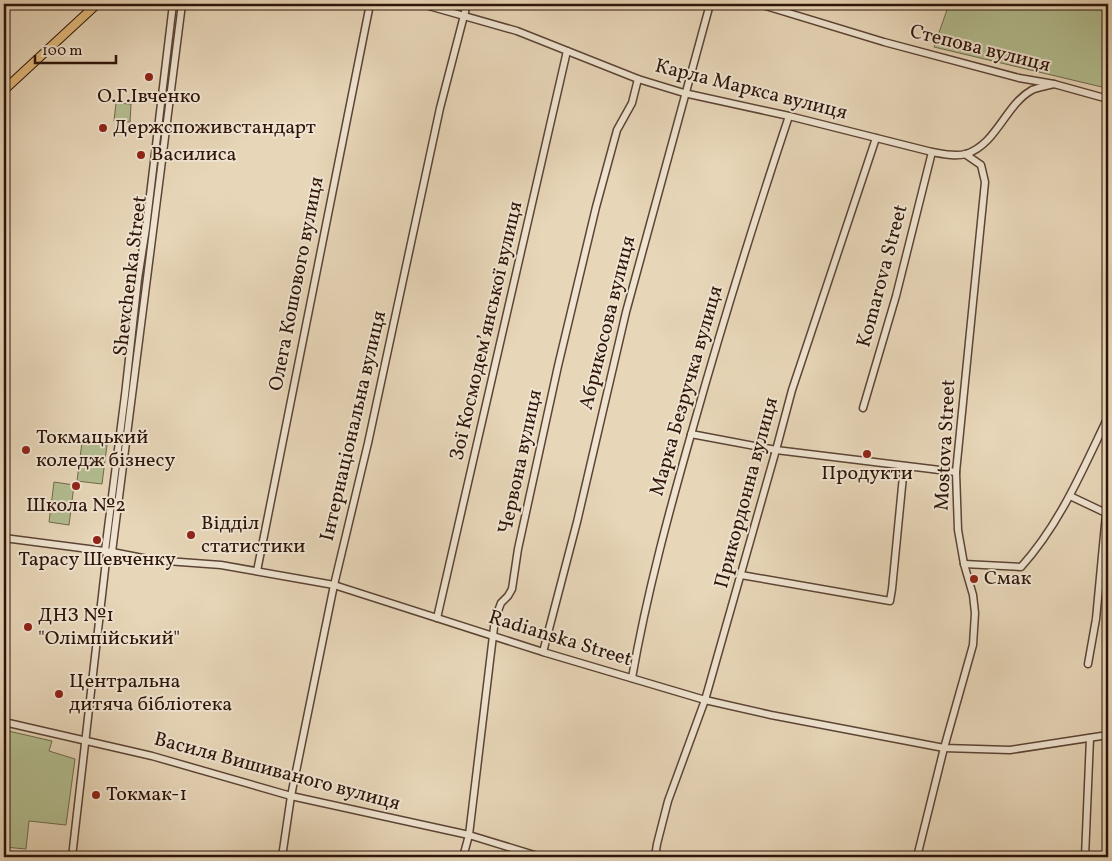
<svg xmlns="http://www.w3.org/2000/svg" width="1112" height="861" viewBox="0 0 1112 861" font-family="Vollkorn,serif">
	<style>
		.green { fill: #b3be91; stroke: #70694d }
		.lines { fill: none; stroke-linecap: round; stroke-linejoin: round }
		.minor-casing { stroke: #5c4435; stroke-width: 9 }
		.major-casing { stroke: #2e1409; stroke-width: 10 }
		.minor { stroke: #efe4d1; stroke-width: 6 }
		.major { stroke: #e4bb7c; stroke-width: 8 }
		.poi-dot { fill: #8f2418; stroke: #efe4d1; stroke-width: 2 }
		.labels { text-anchor: middle; dominant-baseline: central; stroke-width: 4; stroke-linejoin: round; paint-order: stroke }
		.street-label { font-size: 20px; fill: #2e1409; stroke: #efe4d1 }
		.poi-label { font-size: 20px; fill: #2e1409; stroke: #efe4d1; text-anchor: start }
	</style>
	<rect width="100%" height="100%" fill="#e7d6b8"/>
	<filter id="stains"><feTurbulence type="fractalNoise" baseFrequency=".004" numOctaves="4"/><feColorMatrix values="0 0 0 0 .2 0 0 0 0 .09 0 0 0 0 .02 0 0 0 .5 -.17"/></filter>
	<radialGradient id="worn" r=".72"><stop offset=".6" stop-color="#630" stop-opacity="0"/><stop offset="1" stop-color="#630" stop-opacity=".3"/></radialGradient>
	<g class="green">
		<path d="M949,4H1108V84L1106,88L934,47Z"/>
		<path d="M116,103L131,104L130,122L114,121Z"/>
		<path d="M82,442L107,445L102,484L77,481Z"/>
		<path d="M54,482L74,485L69,525L49,522Z"/>
		<path d="M4,730L52,741L49,751L75,759L66,825L29,821L26,849L4,847Z"/>
	</g>
	<g class="lines">
		<g class="minor-casing">
			<g id="minor">
				<path d="M422,4L517,31L638,79L684,93L789,116L932,152C943,154 955,157 966,154C997,144 1005,105 1032,90C1038,87 1048,86 1054,84"/>
				<path d="M759,4L884,42L1019,78L1054,84L1108,99"/>
				<path d="M863,408L896,296L932,152"/>
				<path d="M691,434L776,450L956,472"/>
				<path d="M1070,496L1108,514"/>
				<path d="M4,538L112,552L153,560L221,565L334,585L543,652L705,700L771,715L944,748L1010,750L1108,735"/>
				<path d="M105,551L125,395L138,279L146,228L173,4"/>
				<path d="M112,552L182,4"/>
				<path d="M964,564L1021,567C1060,524 1083,469 1108,417"/>
				<path d="M257,571L370,4"/>
				<path d="M741,575L890,601L892,589L904,466"/>
				<path d="M437,618L567,51"/>
				<path d="M543,652L577,522L626,312L710,4"/>
				<path d="M1088,664L1096,619L1106,514"/>
				<path d="M632,678C647,592 670,508 694,424C723,321 755,218 789,116"/>
				<path d="M4,722L152,756L291,796L469,835L541,857"/>
				<path d="M72,857L107,552"/>
				<path d="M282,857L291,796L334,585L368,443L440,108L467,4"/>
				<path d="M463,857L469,835L495,619L501,603L508,596L512,589L518,549L558,366L596,207L617,130L632,103L638,79"/>
				<path d="M655,857L657,844L668,801L705,700L776,450L792,390L876,138"/>
				<path d="M917,857L944,748L973,645L975,613L973,595L964,564L958,530L956,472L985,182L981,165L965,154"/>
				<path d="M1085,857L1090,738"/>
			</g>
		</g>
		<g class="major-casing">
			<path id="major" d="M4,90L97,4"/>
		</g>
		<use href="#minor" class="minor"/>
		<use href="#major" class="major"/>
	</g>
	<g class="poi-dot">
		<circle cx="149" cy="77" r="5"/>
		<circle cx="103" cy="128" r="5"/>
		<circle cx="141" cy="155" r="5"/>
		<circle cx="26" cy="450" r="5"/>
		<circle cx="867" cy="454" r="5"/>
		<circle cx="76" cy="486" r="5"/>
		<circle cx="191" cy="535" r="5"/>
		<circle cx="97" cy="540" r="5"/>
		<circle cx="974" cy="579" r="5"/>
		<circle cx="28" cy="627" r="5"/>
		<circle cx="59" cy="694" r="5"/>
		<circle cx="96" cy="795" r="5"/>
	</g>
	<g class="labels">
		<g class="street-label">
			<text transform="translate(980 49) rotate(14)">Степова вулиця</text>
			<text transform="translate(751 90) rotate(14)">Карла Маркса вулиця</text>
			<text transform="translate(131 276) rotate(-83)">Shevchenka Street</text>
			<text transform="translate(883 276) rotate(-75)">Komarova Street</text>
			<text transform="translate(297 284) rotate(-79)">Олега Кошового вулиця</text>
			<text transform="translate(608 323) rotate(-76)">Абрикосова вулиця</text>
			<text transform="translate(487 331) rotate(-77)">Зої Космодем’янської вулиця</text>
			<text transform="translate(687 391) rotate(-74)">Марка Безручка вулиця</text>
			<text transform="translate(354 426) rotate(-77)">Інтернаціональна вулиця</text>
			<text transform="translate(946 445) rotate(-87)">Mostova Street</text>
			<text transform="translate(521 462) rotate(-78)">Червона вулиця</text>
			<text transform="translate(747 493) rotate(-75)">Прикордонна вулиця</text>
			<text transform="translate(560 639) rotate(17)">Radianska Street</text>
			<text transform="translate(277 772) rotate(15)">Василя Вишиваного вулиця</text>
		</g>
		<g class="poi-label">
			<text x="149" y="97" text-anchor="middle">О.Г.Івченко</text>
			<text x="113" y="128">Держспоживстандарт</text>
			<text x="151" y="155">Василиса</text>
			<text x="36" y="438">Токмацький<tspan x="36" dy="23">коледж бізнесу</tspan></text>
			<text x="867" y="474" text-anchor="middle">Продукти</text>
			<text x="76" y="506" text-anchor="middle">Школа №2</text>
			<text x="201" y="524">Відділ<tspan x="201" dy="23">статистики</tspan></text>
			<text x="97" y="560" text-anchor="middle">Тарасу Шевченку</text>
			<text x="984" y="579">Смак</text>
			<text x="38" y="616">ДНЗ №1<tspan x="38" dy="23">"Олімпійський"</tspan></text>
			<text x="69" y="682">Центральна<tspan x="69" dy="23">дитяча бібліотека</tspan></text>
			<text x="106" y="795">Токмак-1</text>
		</g>
	</g>
	<rect width="1112" height="861" fill="none" stroke="#e7d6b8" stroke-width="20"/>
	<rect x="5" y="5" width="1102" height="851" fill="none" stroke="#2e1409" stroke-width="2.5"/>
	<rect x="10" y="10" width="1092" height="841" fill="none" stroke="#2e1409"/>
	<path d="M35 55v8h81v-8" fill="none" stroke="#2e1409" stroke-width="2.5"/>
	<text x="42" y="55" font-size="15" fill="#2e1409" stroke="#efe4d1" stroke-width="4" paint-order="stroke">100 m</text>
	<rect width="100%" height="100%" filter="url(#stains)"/>
	<rect width="100%" height="100%" fill="url(#worn)"/>
</svg>
